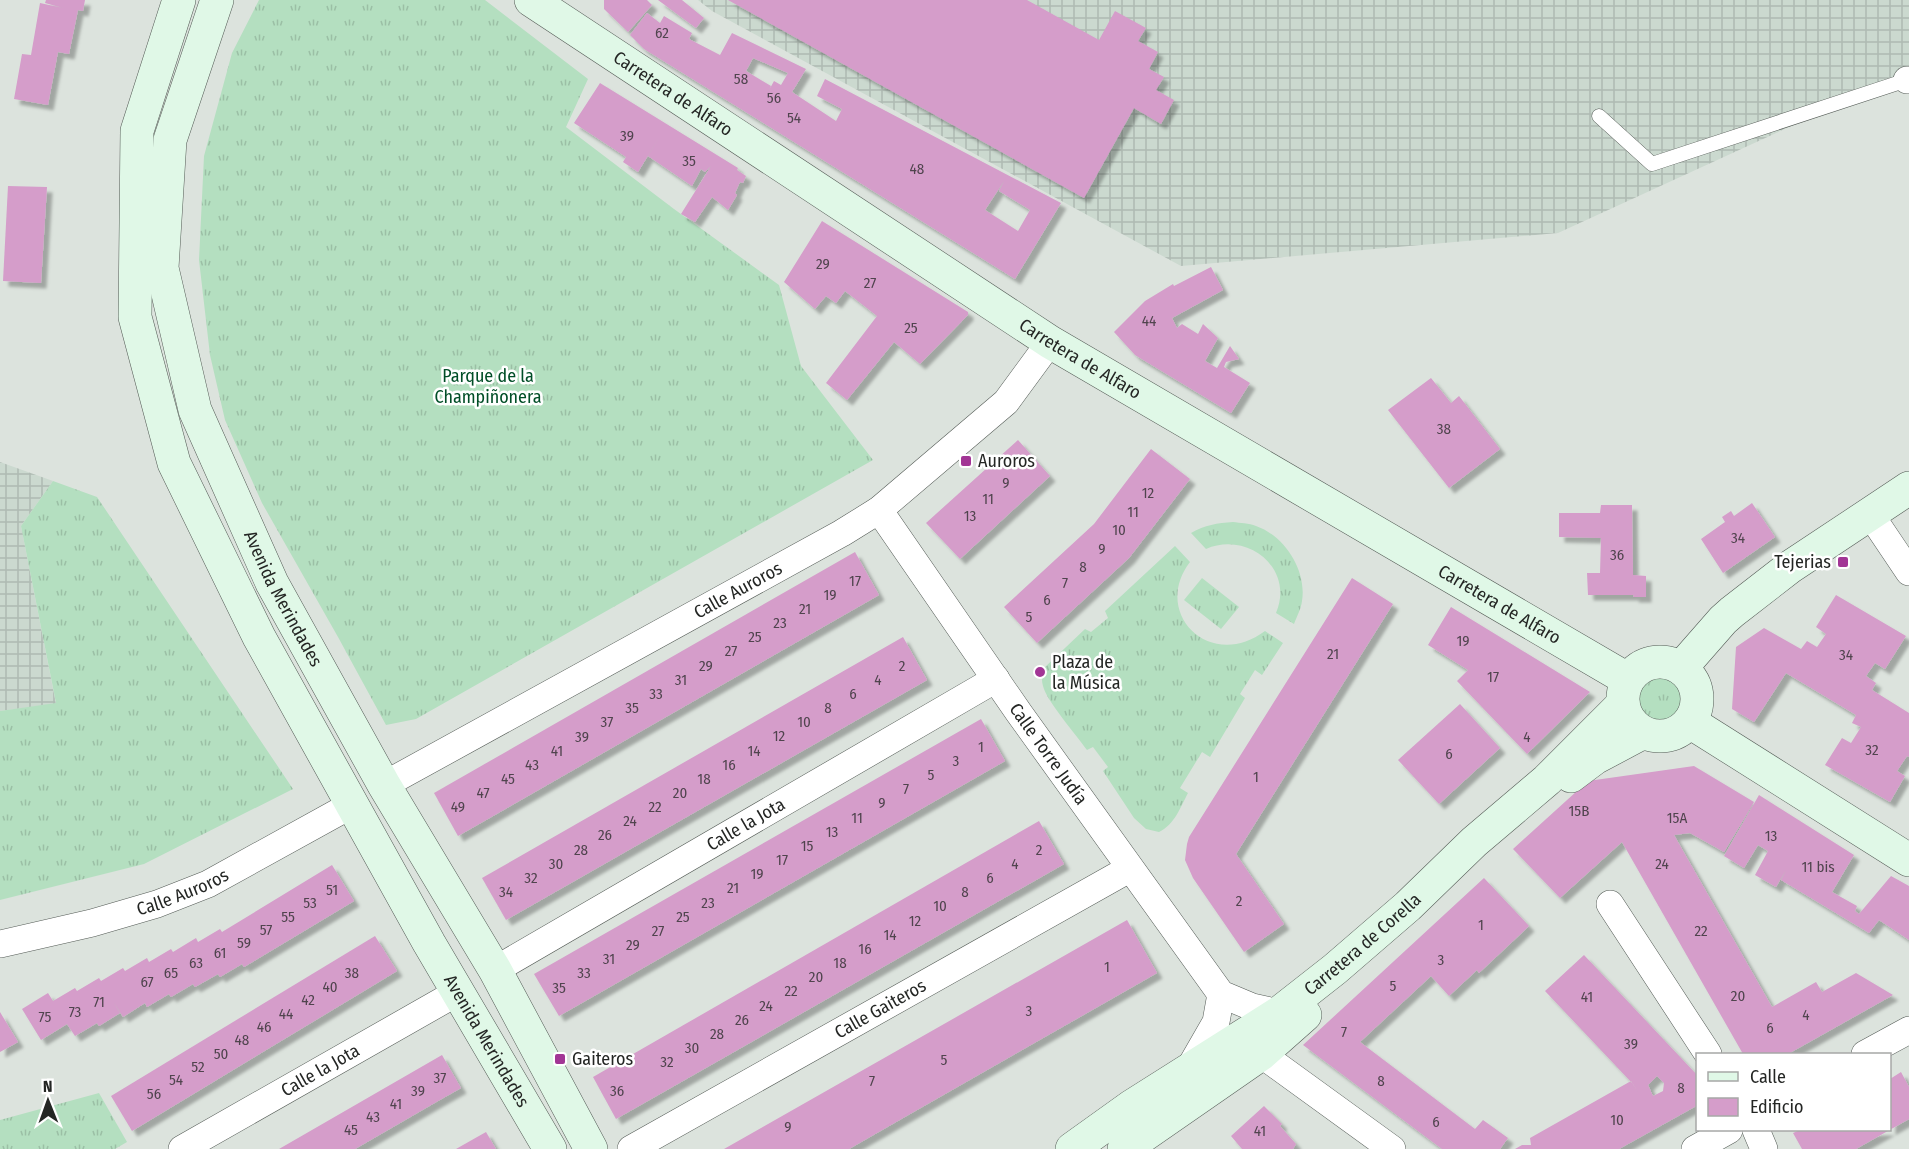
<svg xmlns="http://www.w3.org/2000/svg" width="1909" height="1149" viewBox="0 0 1909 1149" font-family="'Fira Sans Condensed',sans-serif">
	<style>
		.industrial { fill: url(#industrial-grid) }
		.grass { fill: url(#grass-tufts) }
		.building { fill: #d59dca; fill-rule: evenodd; filter: url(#shadow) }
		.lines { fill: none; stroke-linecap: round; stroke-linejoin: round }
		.lane-casing { stroke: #545b56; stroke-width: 15 }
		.street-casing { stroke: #545b56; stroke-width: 28 }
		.secondary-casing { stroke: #545b56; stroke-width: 34 }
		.lane { stroke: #fff; stroke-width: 14 }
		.street { stroke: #fff; stroke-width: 27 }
		.secondary { stroke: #e0f8e7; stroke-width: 33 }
		.poi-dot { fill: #a23595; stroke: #fff; stroke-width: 2 }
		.labels { text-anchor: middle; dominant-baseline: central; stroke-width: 5; stroke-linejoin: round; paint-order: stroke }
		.number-label { font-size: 15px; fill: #50444e }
		.street-label { font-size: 18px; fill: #242624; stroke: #fff }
		.park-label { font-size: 18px; fill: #004e27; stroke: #fff }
		.poi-label { font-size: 18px; fill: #242624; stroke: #fff; text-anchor: start }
	</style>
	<defs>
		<pattern id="industrial-grid" width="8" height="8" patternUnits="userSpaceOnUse" patternTransform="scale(1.5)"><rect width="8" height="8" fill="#cbd9cf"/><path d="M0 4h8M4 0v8" fill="none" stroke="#aebab2"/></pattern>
		<pattern id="grass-tufts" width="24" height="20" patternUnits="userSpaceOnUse" patternTransform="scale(1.5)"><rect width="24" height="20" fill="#b4dfc0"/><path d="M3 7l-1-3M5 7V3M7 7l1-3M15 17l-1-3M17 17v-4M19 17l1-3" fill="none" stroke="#9bbfa5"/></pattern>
		<filter id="shadow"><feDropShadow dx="5.5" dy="5.5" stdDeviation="1.5" flood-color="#0004"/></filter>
	</defs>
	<rect width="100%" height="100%" fill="#dce3dd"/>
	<g class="industrial">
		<path d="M698,0H1909V72L1558,233L1181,266L712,11Z"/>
		<path d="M0,462L53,481L21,526L56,704L0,711Z"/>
	</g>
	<g class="grass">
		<path d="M259,0H485L588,79L566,127L674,209L779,285L801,366L873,460L416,719L386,725L338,637L262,503L225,420L210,355L199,260L204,156L232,53Z"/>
		<path d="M53,481L97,497L293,789L144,864L0,900V711L56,703L21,526Z"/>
		<path d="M1233,522C1240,523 1249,523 1256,526C1285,536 1307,571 1302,601C1301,609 1297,616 1294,624L1276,613C1295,568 1247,531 1206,549L1191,533C1205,525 1217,523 1233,522Z"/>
		<path d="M1175,546L1190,562C1151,613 1210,672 1265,631L1283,643L1262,675L1255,670L1240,694L1245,698L1210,757L1202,752L1180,788L1188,793C1180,808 1175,824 1159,832L1146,829L1134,818L1103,771L1108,767L1093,747L1087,750C1077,736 1046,700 1043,686C1041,679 1042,673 1045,667L1085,629L1091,632L1108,618L1105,611Z"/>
		<path d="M1202,578L1239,607L1221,629L1184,600Z"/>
		<circle cx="1659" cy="702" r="26"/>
		<path d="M99,1093L127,1142L115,1149H0V1120Z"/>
	</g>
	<g class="building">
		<path d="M46,0H85L83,11L78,10L69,54L58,52L48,105L14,99L22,54L31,55L40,3L63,8L45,3Z"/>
		<path d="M604,0H647L652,5L628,32L604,9Z"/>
		<path d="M658,0H682L704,18L696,28Z"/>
		<path d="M728,0H1027L1099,40L1115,11L1146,28L1138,41L1158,52L1149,69L1164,77L1156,90L1174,100L1161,124L1134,108L1084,198Z"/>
		<path d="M647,13L660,23L664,16L692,33L689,39L720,55L732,33L806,69L792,92L836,121L842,109L817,96L825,79L1061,203L1015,279L644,49L630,35ZM753,58L788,73L781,85L774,81L768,92L771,86L746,71ZM1004,181L999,191L1030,210L1018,231L985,210Z"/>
		<path d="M600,83L738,168L737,170L746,176L743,183L740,182L735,193L737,195L728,210L712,197L695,222L681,214L711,166L705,172L701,169L692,186L648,156L660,136L638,172L623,162L626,157L574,123Z"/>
		<path d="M8,186L47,187L41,283L3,281Z"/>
		<path d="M822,221L968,312V315L920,364L894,342L847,400L826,383L877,316L845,291L836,303L826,296L815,309L784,282Z"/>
		<path d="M1211,267L1223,290L1172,318L1177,328L1182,324L1198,334L1203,324L1218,338L1205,361L1217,368L1230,346L1239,359L1226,362L1224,367L1250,383L1231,413L1135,355L1114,332L1145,301L1173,284L1174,286Z"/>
		<path d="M1431,378L1451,403L1459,396L1500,449L1449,488L1388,410Z"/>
		<path d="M1018,440L1050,476L960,559L926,523Z"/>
		<path d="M1151,449L1190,479L1129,558L1037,643L1004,607L1094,524Z"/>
		<path d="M1752,503L1775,537L1723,573L1701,539L1725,522L1722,517L1731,511L1734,516Z"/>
		<path d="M1601,505H1632L1633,575L1646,576V597H1633L1634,595H1588L1587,573H1600L1601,538L1559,537V513H1600Z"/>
		<path d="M855,552L879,595L458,836L434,793Z"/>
		<path d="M1352,578L1393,604L1236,854L1284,924L1244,952L1193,878L1185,860L1187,844L1189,837Z"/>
		<path d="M1836,595L1906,636L1885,669L1875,663L1866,676L1876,683L1872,690L1909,713V757L1907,756L1897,771L1905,776L1890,802L1825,765L1842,738L1851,743L1861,727L1852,723L1856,715L1786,673L1754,722L1732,709L1736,647L1764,628L1801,649L1807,641L1817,647L1826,634L1816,627Z"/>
		<path d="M1451,607L1590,692L1527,754L1457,681L1468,670L1428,645Z"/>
		<path d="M903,637L927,680L506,920L482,878Z"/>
		<path d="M1460,704L1500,748L1439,804L1398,760Z"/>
		<path d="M981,719L1005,761L559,1016L534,974Z"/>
		<path d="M1694,766L1754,802L1724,852L1690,833L1674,835L1772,1007L1816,982L1822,992L1856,973L1893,995L1788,1054H1743L1622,842L1560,898L1513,849L1588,781Z"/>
		<path d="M1759,795L1854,855L1832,892L1857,906L1855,911L1859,914L1891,876L1909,886V940L1879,920L1869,933L1781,880L1786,870L1776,887L1755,875L1768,851L1758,845L1744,868L1724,856Z"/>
		<path d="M1039,821L1064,864L616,1119L593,1077Z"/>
		<path d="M332,865L354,901L244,967L242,964L220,977L218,974L195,987L193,984L171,997L169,994L147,1007L145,1003L123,1017L113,1001L120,1013L99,1026L97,1023L75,1036L67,1024L41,1040L22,1009L48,993L53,1001L75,988L77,991L99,978L101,981L123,968L125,971L147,958L149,962L171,949L173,952L196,938L198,942L220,929L222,932Z"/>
		<path d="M1484,878L1529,926L1479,973L1477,970L1449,996L1431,976L1360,1042L1475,1129L1483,1120L1508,1138L1500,1149H1442L1303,1045Z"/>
		<path d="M1127,920L1157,973L917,1110L849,1149H724Z"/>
		<path d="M375,936L397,971L132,1131L111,1096Z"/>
		<path d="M1584,955L1698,1076V1105L1619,1149H1515L1522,1145H1531L1530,1138L1631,1081L1639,1094L1633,1084L1545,991ZM1657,1076L1664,1083L1663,1091L1653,1096L1648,1085Z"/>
		<path d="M0,1012L18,1042L0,1052Z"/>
		<path d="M442,1055L461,1088L438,1101L355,1149H279Z"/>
		<path d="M1901,1072L1909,1087V1119L1856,1149H1802L1793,1133L1800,1130H1890V1079Z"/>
		<path d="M1264,1106L1282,1124L1280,1126L1296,1144L1293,1149H1242L1231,1136Z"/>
		<path d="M486,1132L496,1149H456L463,1145Z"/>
	</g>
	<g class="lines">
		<g class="lane-casing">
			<path id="lane" d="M1599,116L1652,164L1907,80"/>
		</g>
		<g class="street-casing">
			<g id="street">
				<path d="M1907,80H1909"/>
				<path id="s1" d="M879,510L1019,713L1221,994L1252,1007L1279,1013"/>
				<path d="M1870,514L1909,572"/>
				<path id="s2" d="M384,785L842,533L879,510L1006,402L1050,342"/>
				<path d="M1610,904L1708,1054"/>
				<path id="s3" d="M0,944L92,923L157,904L208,884L353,804"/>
				<path id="s4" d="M495,970L996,679"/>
				<path d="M1261,1054L1392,1149"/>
				<path d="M1865,1054L1909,1030"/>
				<path d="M1189,1069L1216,1022L1221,994"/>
				<path d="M1756,1130L1764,1149"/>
				<path id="s5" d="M182,1149L458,992"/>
				<path id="s6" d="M631,1149L1129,869"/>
				<path d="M1695,1149L1729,1130"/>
			</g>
		</g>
		<g class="secondary-casing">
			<g id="secondary">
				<path id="s7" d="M179,0L137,131L135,317L174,463L259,637L429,943L550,1149"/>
				<path id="s8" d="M217,0L170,140L162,268L195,410L272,583L384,785L495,970L591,1149"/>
				<path id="s9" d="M531,0L1050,342L1627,679"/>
				<circle cx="1660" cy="699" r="37"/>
				<path d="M1681,668L1723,620L1732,612L1790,567L1909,488"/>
				<path d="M1690,722L1909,860"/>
				<path d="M1571,776L1595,758L1642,733"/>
				<path id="s10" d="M1072,1149L1132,1106L1279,1013L1335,969L1408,906L1474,842L1547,780L1623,704"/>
				<path d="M1124,1149L1261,1054L1305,1015"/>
			</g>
		</g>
		<use href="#lane" class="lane"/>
		<use href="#street" class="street"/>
		<use href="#secondary" class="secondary"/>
	</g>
	<g class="poi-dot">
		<rect x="960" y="455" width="12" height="12" rx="3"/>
		<rect x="1837" y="556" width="12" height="12" rx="3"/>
		<circle cx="1040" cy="672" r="6"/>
		<rect x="554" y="1053" width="12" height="12" rx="3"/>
	</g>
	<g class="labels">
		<g class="number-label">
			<text x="662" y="33">62</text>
			<text x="741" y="79">58</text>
			<text x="774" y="98">56</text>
			<text x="794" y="118">54</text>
			<text x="627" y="136">39</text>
			<text x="689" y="161">35</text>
			<text x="917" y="169">48</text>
			<text x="823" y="264">29</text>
			<text x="870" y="283">27</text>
			<text x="1149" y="321">44</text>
			<text x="911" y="328">25</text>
			<text x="1444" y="429">38</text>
			<text x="1006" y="483">9</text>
			<text x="1148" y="493">12</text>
			<text x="988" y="499">11</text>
			<text x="1133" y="512">11</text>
			<text x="970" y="516">13</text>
			<text x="1119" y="530">10</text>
			<text x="1738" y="538">34</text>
			<text x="1102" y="549">9</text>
			<text x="1617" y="555">36</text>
			<text x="1083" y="567">8</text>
			<text x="855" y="581">17</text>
			<text x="1065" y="583">7</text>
			<text x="830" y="595">19</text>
			<text x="1047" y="600">6</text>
			<text x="805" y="609">21</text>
			<text x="1029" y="617">5</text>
			<text x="780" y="623">23</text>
			<text x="755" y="637">25</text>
			<text x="1463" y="641">19</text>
			<text x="731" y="651">27</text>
			<text x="1333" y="654">21</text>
			<text x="1846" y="655">34</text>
			<text x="706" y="666">29</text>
			<text x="902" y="666">2</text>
			<text x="1493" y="677">17</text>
			<text x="681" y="680">31</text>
			<text x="878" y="680">4</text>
			<text x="656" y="694">33</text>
			<text x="853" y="694">6</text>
			<text x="632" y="708">35</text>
			<text x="828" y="708">8</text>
			<text x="607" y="722">37</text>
			<text x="804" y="722">10</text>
			<text x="779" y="736">12</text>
			<text x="582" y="737">39</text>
			<text x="1527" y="737">4</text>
			<text x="981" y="747">1</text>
			<text x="1872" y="750">32</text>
			<text x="557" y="751">41</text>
			<text x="754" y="751">14</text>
			<text x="1449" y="754">6</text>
			<text x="956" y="761">3</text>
			<text x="532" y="765">43</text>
			<text x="729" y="765">16</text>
			<text x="931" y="775">5</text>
			<text x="1256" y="777">1</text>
			<text x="508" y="779">45</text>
			<text x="704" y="779">18</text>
			<text x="906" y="789">7</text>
			<text x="483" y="793">47</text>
			<text x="680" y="793">20</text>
			<text x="882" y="803">9</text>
			<text x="458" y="807">49</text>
			<text x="655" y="807">22</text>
			<text x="1579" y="811">15B</text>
			<text x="857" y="818">11</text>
			<text x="1677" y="818">15A</text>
			<text x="630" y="821">24</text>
			<text x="832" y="832">13</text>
			<text x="605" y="835">26</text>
			<text x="1771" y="836">13</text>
			<text x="807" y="846">15</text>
			<text x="581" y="850">28</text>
			<text x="1039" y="850">2</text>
			<text x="782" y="860">17</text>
			<text x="556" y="864">30</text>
			<text x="1015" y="864">4</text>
			<text x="1662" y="864">24</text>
			<text x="1818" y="867">11 bis</text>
			<text x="757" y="874">19</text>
			<text x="531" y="878">32</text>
			<text x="990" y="878">6</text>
			<text x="733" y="888">21</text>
			<text x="332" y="890">51</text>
			<text x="506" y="892">34</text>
			<text x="965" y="892">8</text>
			<text x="1239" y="901">2</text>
			<text x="310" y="903">53</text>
			<text x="708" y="903">23</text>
			<text x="940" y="906">10</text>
			<text x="288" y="917">55</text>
			<text x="683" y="917">25</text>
			<text x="915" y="921">12</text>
			<text x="1481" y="925">1</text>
			<text x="266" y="930">57</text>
			<text x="658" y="931">27</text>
			<text x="1701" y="931">22</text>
			<text x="890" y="935">14</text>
			<text x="244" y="943">59</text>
			<text x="633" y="945">29</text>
			<text x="865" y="949">16</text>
			<text x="220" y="953">61</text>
			<text x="609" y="959">31</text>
			<text x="1441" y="960">3</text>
			<text x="196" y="963">63</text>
			<text x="840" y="963">18</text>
			<text x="1107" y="967">1</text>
			<text x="171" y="973">65</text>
			<text x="352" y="973">38</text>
			<text x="584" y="973">33</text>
			<text x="816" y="977">20</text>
			<text x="147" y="982">67</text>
			<text x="1393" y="986">5</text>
			<text x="330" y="987">40</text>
			<text x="559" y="988">35</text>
			<text x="791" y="991">22</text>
			<text x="1738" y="996">20</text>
			<text x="1587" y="997">41</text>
			<text x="308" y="1000">42</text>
			<text x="99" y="1002">71</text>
			<text x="766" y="1006">24</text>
			<text x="1029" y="1011">3</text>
			<text x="75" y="1012">73</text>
			<text x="286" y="1014">44</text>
			<text x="1806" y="1015">4</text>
			<text x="45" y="1017">75</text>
			<text x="742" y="1020">26</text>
			<text x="264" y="1027">46</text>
			<text x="1770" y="1028">6</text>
			<text x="1344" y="1032">7</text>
			<text x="717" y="1034">28</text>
			<text x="242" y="1040">48</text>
			<text x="1631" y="1044">39</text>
			<text x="692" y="1048">30</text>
			<text x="221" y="1054">50</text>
			<text x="944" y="1060">5</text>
			<text x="667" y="1062">32</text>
			<text x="198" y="1067">52</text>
			<text x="440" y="1078">37</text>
			<text x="176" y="1080">54</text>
			<text x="872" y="1081">7</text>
			<text x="1381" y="1081">8</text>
			<text x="1681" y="1088">8</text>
			<text x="418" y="1091">39</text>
			<text x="617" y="1091">36</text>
			<text x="154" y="1094">56</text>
			<text x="396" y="1104">41</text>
			<text x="373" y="1117">43</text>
			<text x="1617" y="1120">10</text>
			<text x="1436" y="1122">6</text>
			<text x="788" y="1127">9</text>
			<text x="351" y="1130">45</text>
			<text x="1260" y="1131">41</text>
		</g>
		<g class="street-label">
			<text stroke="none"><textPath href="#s9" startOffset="170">Carretera de Alfaro</textPath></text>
			<text stroke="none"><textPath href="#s9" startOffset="656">Carretera de Alfaro</textPath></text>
			<text stroke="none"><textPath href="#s2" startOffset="404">Calle Auroros</textPath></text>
			<text stroke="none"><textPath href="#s8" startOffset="630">Avenida Merindades</textPath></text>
			<text stroke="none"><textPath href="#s9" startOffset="1142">Carretera de Alfaro</textPath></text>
			<text stroke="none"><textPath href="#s1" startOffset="297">Calle Torre Judía</textPath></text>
			<text stroke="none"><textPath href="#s4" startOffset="290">Calle la Jota</textPath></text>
			<text stroke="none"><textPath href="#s3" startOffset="190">Calle Auroros</textPath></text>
			<text stroke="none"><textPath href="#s10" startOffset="356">Carretera de Corella</textPath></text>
			<text stroke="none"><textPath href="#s6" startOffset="286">Calle Gaiteros</textPath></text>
			<text stroke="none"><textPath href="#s7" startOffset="1132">Avenida Merindades</textPath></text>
			<text stroke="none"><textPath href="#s5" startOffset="159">Calle la Jota</textPath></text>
		</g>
		<g class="park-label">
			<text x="488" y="376">Parque de la<tspan x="488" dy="21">Champiñonera</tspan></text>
		</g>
		<g class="poi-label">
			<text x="978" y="461">Auroros</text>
			<text x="1831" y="562" text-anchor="end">Tejerias</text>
			<text x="1052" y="662">Plaza de<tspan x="1052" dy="21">la Música</tspan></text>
			<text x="572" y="1059">Gaiteros</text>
		</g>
	</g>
	<rect x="1696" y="1053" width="195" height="78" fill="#ffffff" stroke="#a7a8a7" stroke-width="1.5"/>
	<rect x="1708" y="1072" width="30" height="9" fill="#e0f8e7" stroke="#a7a8a7" stroke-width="1.5"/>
	<text x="1750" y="1083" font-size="18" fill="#242624">Calle</text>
	<rect x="1708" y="1098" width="30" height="18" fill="#d59dca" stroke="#a7a8a7" stroke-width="1.5"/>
	<text x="1750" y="1113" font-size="18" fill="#242624">Edificio</text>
	<g transform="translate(48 1101) rotate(359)" stroke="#ffffff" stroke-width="4.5" paint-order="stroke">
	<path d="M0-4.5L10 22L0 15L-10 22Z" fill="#242624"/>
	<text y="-9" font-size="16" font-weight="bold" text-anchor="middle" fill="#242624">N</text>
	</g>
</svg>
